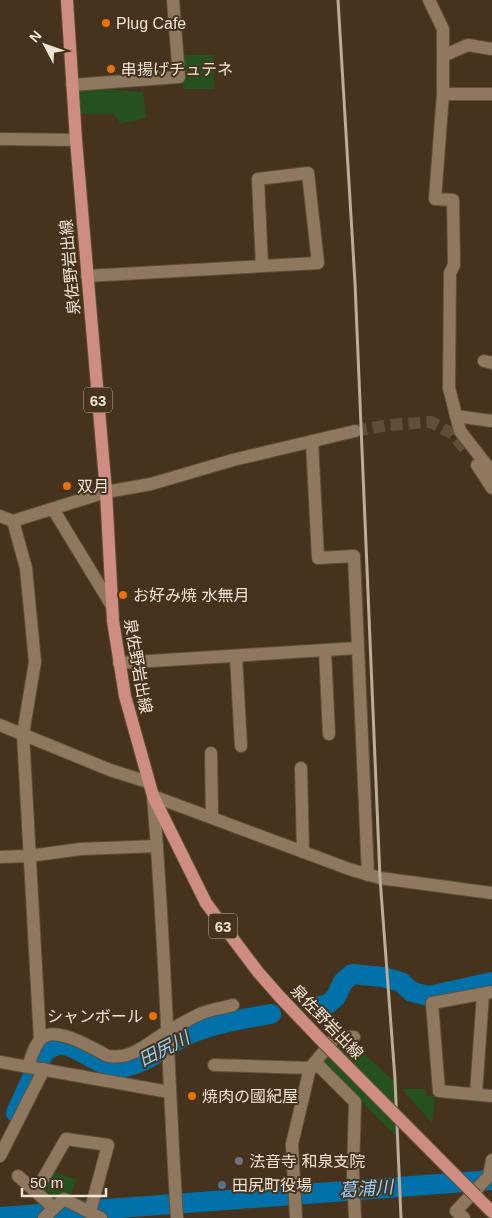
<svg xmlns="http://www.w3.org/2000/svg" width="492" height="1218" viewBox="0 0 492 1218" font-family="Helvetica,'Noto Sans JP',sans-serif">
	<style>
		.green { fill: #25511e }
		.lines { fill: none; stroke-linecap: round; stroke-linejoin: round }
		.river { stroke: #0072a9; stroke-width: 20 }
		.minor-tunnel { stroke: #604e39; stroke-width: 12; stroke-dasharray: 12 6; stroke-linecap: butt }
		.minor-casing { stroke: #5f4f3b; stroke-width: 14 }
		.major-casing { stroke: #5f4f3b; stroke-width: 14 }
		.minor { stroke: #8e7960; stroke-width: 12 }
		.major { stroke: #ce8c82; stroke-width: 12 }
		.rail { stroke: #baab9b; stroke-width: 3 }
		.major-bridge-casing { stroke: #5f4f3b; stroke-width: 14; stroke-linecap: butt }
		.major-bridge { stroke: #ce8c82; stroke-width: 12 }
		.food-dot { fill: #e8710a; stroke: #46331d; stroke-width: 2 }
		.worship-dot { fill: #6b7280; stroke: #46331d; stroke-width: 2 }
		.service-dot { fill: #5c6f8a; stroke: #46331d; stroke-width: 2 }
		.labels { text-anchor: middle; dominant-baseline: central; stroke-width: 4; stroke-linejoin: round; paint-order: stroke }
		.shield { fill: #46331d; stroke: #bdaf9f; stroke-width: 1 }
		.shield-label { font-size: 15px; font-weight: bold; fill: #f0e4d7 }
		.poi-label { font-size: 16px; fill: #f0e4d7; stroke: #46331d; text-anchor: start }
		.street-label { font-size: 16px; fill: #f0e4d7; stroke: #46331d }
		.water-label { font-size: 18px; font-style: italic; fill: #91d1fe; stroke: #46331d }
	</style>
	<rect width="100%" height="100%" fill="#46331d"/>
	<g class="green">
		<path d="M182,55H214V89H183Z"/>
		<path d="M75,87L143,92L146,118L120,124L114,114H77Z"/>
		<path d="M335,1038L349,1040L397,1084V1137L323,1064L322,1052Z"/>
		<path d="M402,1089H425L427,1096H435L432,1123Z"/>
		<path d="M52,1171L77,1180L71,1194L62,1192L59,1198L44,1191Z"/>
	</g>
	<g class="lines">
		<g class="river">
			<path d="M315,1007L328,1004L336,997L343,982L352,974L383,977L401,982L412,992L429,996L492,982"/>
			<path d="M16,1113L42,1056C65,1024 94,1072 124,1067C146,1064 165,1046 185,1036C212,1024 241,1019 271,1014"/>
			<path d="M0,1217L492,1180"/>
		</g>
		<path class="minor-tunnel" d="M355,431L389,425L431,422L451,433L467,451"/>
		<g class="minor-casing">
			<g id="minor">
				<path d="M429,0L443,29V94L435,199L453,200L454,265L450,273L449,388L460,431L492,472"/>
				<path d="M443,56L468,45L492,49"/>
				<path d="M72,85L179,77L173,0"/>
				<path d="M443,94H492"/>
				<path d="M0,139L76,140"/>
				<path d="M87,276L318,263L308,173L258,179L262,266"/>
				<path d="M484,361L492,363"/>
				<path d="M456,416L492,421"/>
				<path d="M312,441L318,558L354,556L368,875"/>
				<path d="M477,465L492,488"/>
				<path d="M53,509L112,606"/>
				<path d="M0,516L13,521L106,492L151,484L233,460L355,431"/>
				<path d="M13,521L26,568L35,662L23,734L40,1040"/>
				<path d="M325,650L329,734"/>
				<path d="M236,656L241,746"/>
				<path d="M119,663L357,648"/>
				<path d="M0,725L110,770L148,782"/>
				<path d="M211,753L212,817"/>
				<path d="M301,768L303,852"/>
				<path d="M0,857L29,856L81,849L157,846"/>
				<path d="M492,992L432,1003L439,1091L492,1096"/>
				<path d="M0,1062L169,1092"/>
				<path d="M214,1065L310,1068L319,1066L355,1102L353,1173L355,1218"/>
				<path d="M28,1066C32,1056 34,1045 42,1038C56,1025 94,1049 108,1056C133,1060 148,1042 168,1031C179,1025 191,1018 202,1013C212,1009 223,1008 233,1005"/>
				<path d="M476,1094L483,994"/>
				<path d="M0,1156L44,1069"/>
				<path d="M18,1176L54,1208L64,1199L101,1218"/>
				<path d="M36,1191L66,1139L108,1145L90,1212"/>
				<path d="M44,1218L54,1208"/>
				<path d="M177,1218C168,1077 165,936 153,796L349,869L380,878L492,893"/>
				<path d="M296,1218L292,1144L310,1068L336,1037H354"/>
				<path d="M464,1218L456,1211L489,1176L492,1160"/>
			</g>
		</g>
		<g class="major-casing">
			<g id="major">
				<path d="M67,0L76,140L106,492L113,621L125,696L153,796L206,903L258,972L280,997L319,1038"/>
				<path d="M476,1196L492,1212"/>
			</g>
		</g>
		<use href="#minor" class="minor"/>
		<use href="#major" class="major"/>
		<path class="rail" d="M338,0L355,283L380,878L395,1079L401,1218"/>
		<g class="major-bridge-casing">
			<path id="major-bridge" d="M319,1038L476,1196"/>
		</g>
		<use href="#major-bridge" class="major-bridge"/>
	</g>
	<g class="food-dot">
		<circle cx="106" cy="23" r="5"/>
		<circle cx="111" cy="69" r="5"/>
		<circle cx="67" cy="486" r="5"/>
		<circle cx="123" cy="595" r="5"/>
		<circle cx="153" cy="1016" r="5"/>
		<circle cx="192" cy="1096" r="5"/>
	</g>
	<circle class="worship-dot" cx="239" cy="1161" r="5"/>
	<circle class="service-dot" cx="222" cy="1185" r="5"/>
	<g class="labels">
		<g class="shield">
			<rect x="84" y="387.5" width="28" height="25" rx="4"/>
			<rect x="209" y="913.5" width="28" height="25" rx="4"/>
		</g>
		<g class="shield-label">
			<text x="98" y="400">63</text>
			<text x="223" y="926">63</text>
		</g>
		<g class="poi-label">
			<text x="116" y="23">Plug Cafe</text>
			<text x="121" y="69">串揚げチュテネ</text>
			<text x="77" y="486">双月</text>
			<text x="133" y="595">お好み焼 水無月</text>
			<text x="143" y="1016" text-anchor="end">シャンボール</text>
			<text x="202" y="1096">焼肉の國紀屋</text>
			<text x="249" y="1161">法音寺 和泉支院</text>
			<text x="232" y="1185">田尻町役場</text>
		</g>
		<g class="street-label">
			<text transform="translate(70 267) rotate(-95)">泉佐野岩出線</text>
			<text transform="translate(138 666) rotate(80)">泉佐野岩出線</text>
			<text transform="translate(327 1022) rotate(46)">泉佐野岩出線</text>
		</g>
		<g class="water-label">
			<text transform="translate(164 1049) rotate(-27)">田尻川</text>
			<text transform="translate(366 1189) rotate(-4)">葛浦川</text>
		</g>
	</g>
	<g transform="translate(45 45) rotate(311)" stroke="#46331d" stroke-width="4" paint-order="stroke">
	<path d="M0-4L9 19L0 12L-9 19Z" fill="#f0e4d7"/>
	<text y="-8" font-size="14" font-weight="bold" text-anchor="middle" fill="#f0e4d7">N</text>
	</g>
	<path d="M22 1188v8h84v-8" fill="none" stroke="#f0e4d7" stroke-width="2.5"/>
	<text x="30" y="1188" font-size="15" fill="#f0e4d7" stroke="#46331d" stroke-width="4" paint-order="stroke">50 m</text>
</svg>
